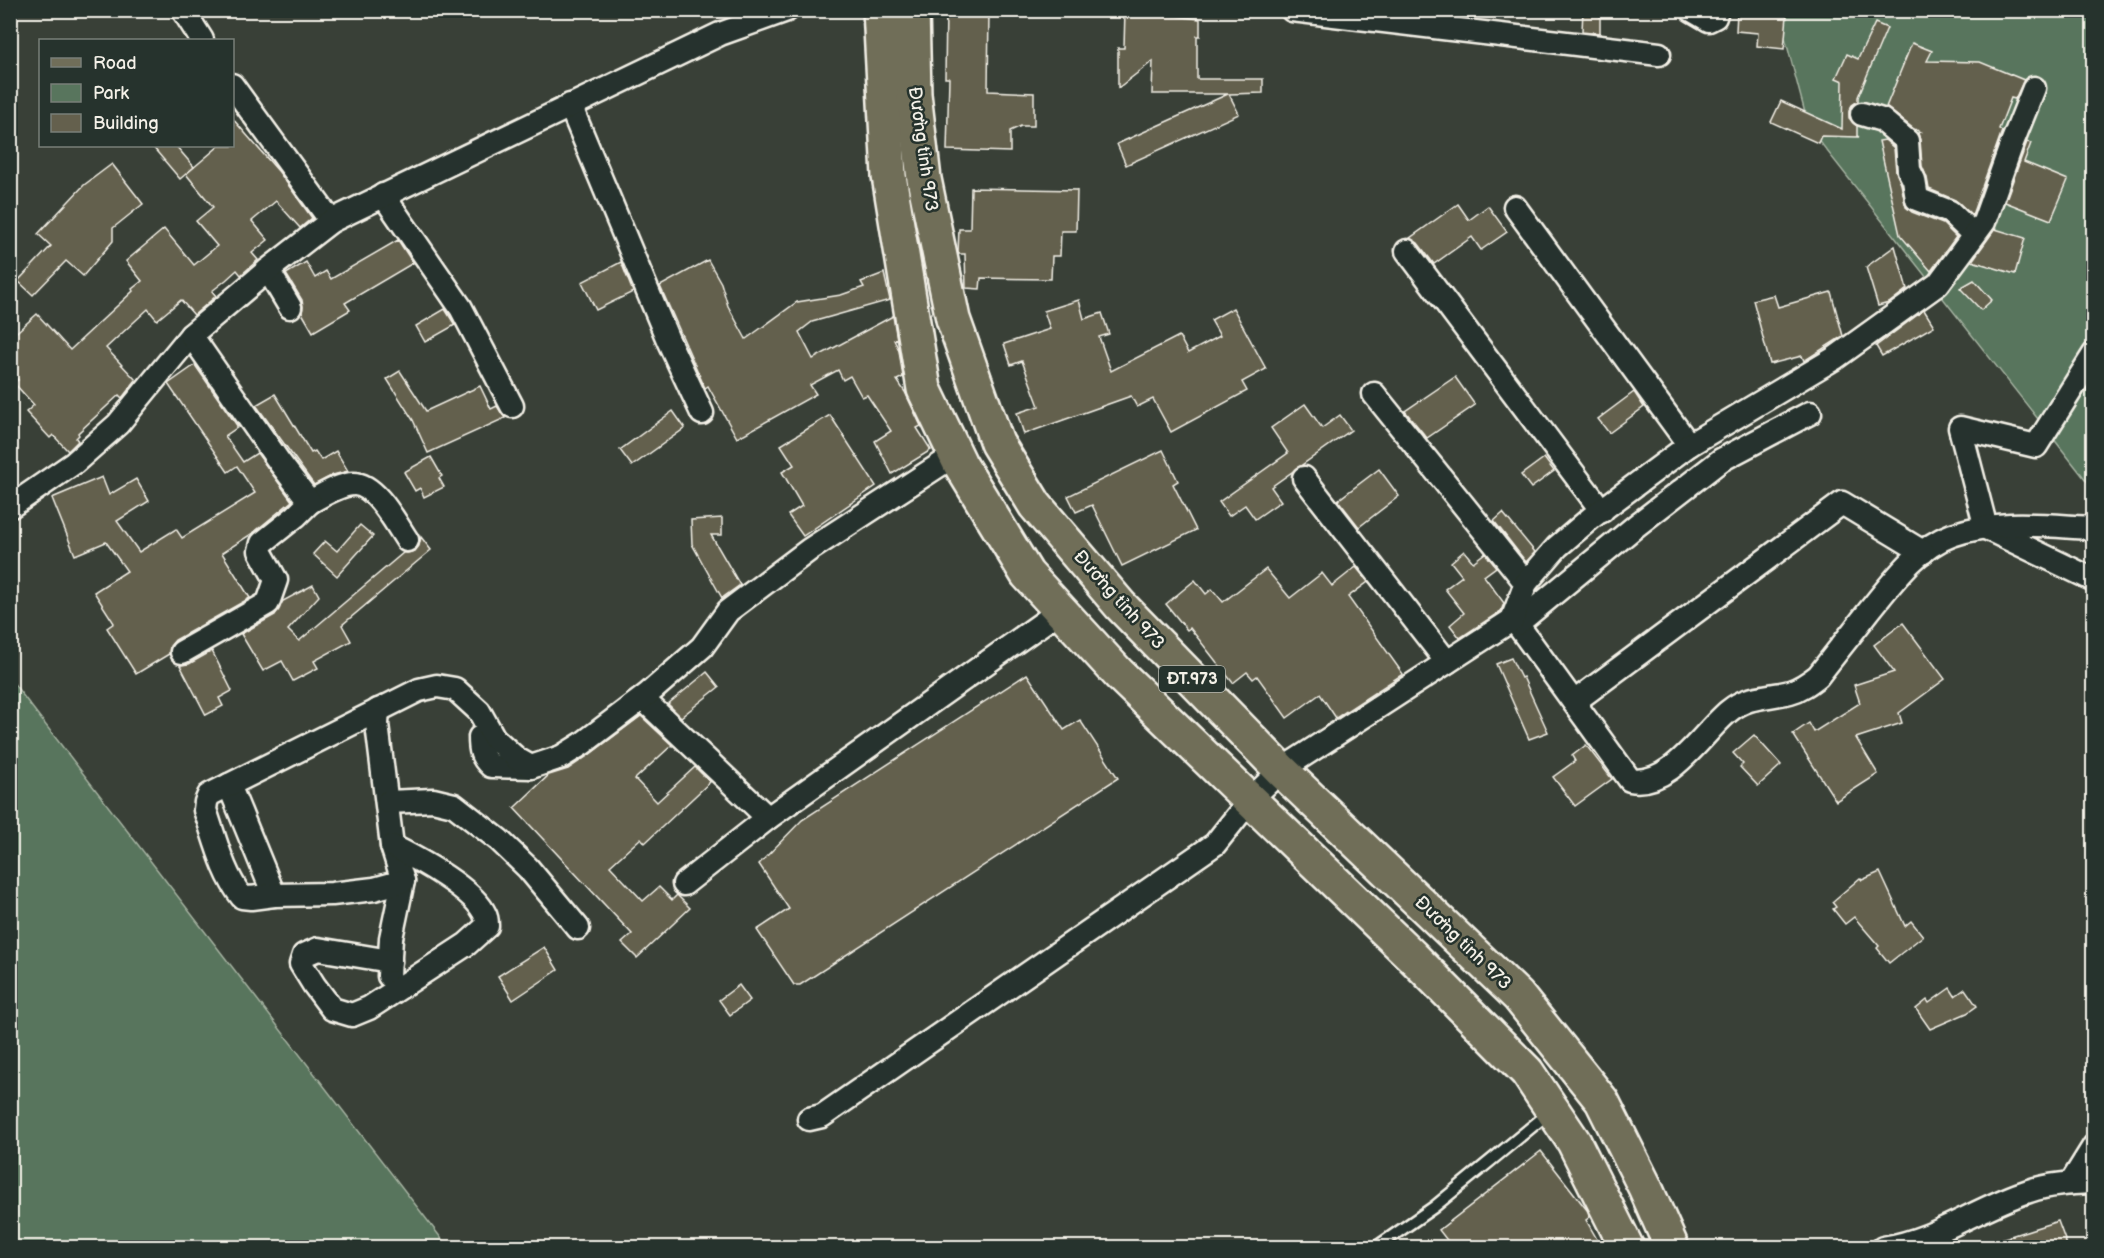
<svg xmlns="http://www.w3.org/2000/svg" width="2104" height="1258" viewBox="0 0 2104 1258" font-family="'Balsamiq Sans',sans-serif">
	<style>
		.green { fill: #58755d; stroke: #a6b3a2; stroke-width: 1.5 }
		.building { fill: #64604d; stroke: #f4f1e8; stroke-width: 1.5 }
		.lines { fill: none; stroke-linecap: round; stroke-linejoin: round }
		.service-casing { stroke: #f4f1e8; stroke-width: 15 }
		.minor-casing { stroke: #f4f1e8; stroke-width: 27 }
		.primary-casing { stroke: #f4f1e8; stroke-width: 38 }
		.service { stroke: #26332d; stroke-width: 10 }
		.minor { stroke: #26332d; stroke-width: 22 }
		.primary { stroke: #706e59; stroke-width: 33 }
		.labels { text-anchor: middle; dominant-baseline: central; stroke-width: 5; stroke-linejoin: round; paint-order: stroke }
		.shield { fill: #26332d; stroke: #b6b8b0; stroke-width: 1.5 }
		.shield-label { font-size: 16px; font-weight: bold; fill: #f4f1e8 }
		.street-label { font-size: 18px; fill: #f4f1e8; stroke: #26332d }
	</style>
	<rect width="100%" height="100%" fill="#394037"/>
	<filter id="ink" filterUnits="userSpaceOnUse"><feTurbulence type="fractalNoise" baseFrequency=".0167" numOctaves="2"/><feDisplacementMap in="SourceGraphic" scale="12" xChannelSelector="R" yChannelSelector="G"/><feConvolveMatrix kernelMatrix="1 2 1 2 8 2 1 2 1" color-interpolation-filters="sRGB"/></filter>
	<g filter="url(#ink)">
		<g class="green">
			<path d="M1778,11H2093V489L1809,128Z"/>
			<path d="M11,680L448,1247H11Z"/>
		</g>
		<g class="building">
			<path d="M946,10H989L988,91L1034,93V126H1021L1010,131V152L947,150L949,78H945Z"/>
			<path d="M1125,10L1200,19V36H1197V79H1263V93L1229,94L1239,114L1126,165L1117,144L1228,94H1152L1153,61L1118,88V48H1124Z"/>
			<path d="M1583,10H1600V33L1582,31Z"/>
			<path d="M1737,12L1787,16L1784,49L1757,46L1758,33L1736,31Z"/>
			<path d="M1875,23L1887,28L1858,97V101L1852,105L1849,111V118L1857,126V136L1859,137L1821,136L1818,143L1771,122L1781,101L1842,129L1843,81L1836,78L1847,54L1858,59Z"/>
			<path d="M1912,43L1932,51L1927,61L1980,62L2024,80L2015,99L2011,98L1999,129L2002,131L1972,215L1955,200L1929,189L1927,178L1922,166L1920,140L1918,133L1921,132L1914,129L1886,107Z"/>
			<path d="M232,118L279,172L312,218L300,228L276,201L252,221L268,240L252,253L258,260L241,275L237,270L226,280L212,291L216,296L194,315L181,300L157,320L148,309L106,348L136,380L122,398L119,395L78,433L79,435L76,438L78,441L68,451L53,435L50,438L26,412L34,405L14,383L18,380L10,372V338L37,314L70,350L133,291L132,289L142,281L126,261L164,229L194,265L217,246L196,221L213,207L186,174L219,146H232Z"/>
			<path d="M1885,140L1894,148L1896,171L1901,184L1906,207L1912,212L1943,224L1956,237L1931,271L1900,235L1879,141Z"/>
			<path d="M2027,142L2031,143L2024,162L2068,180L2051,220L2005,202Z"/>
			<path d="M152,146H176L194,167L180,179Z"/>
			<path d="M112,164L143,204L113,228V241L83,276L66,261L33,295L18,281L51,246L38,234L84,185Z"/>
			<path d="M971,188L1077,190L1076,231H1061L1060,256H1052L1051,279L981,278L980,289L966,288L965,254H959L958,252L959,229H970Z"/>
			<path d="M1458,204L1469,220L1488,206L1507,232L1481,250L1472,237L1434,264L1418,243L1410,238Z"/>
			<path d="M1995,229L2025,238L2015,274L1972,261Z"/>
			<path d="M398,240L413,263L345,303L350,310L313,332L302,313L303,307L302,300L286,274L306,262L315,278L326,271L331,279Z"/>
			<path d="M1895,246L1907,289L1889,303L1878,306L1866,267Z"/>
			<path d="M708,260L721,283L728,306L746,339L797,302L841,295L864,287L861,282L884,273L890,300L812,322L799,332L813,359L893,316L897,339L894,340L899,350L903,377L897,380L905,392L921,426L917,428L931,450L892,474L875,441L891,431L867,395L862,397L850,376L843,380L838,370L810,385L816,394L737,438L708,386L705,388L660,286Z"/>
			<path d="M621,262L633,292L596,310L582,282Z"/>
			<path d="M1974,280L1992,300L1981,310L1960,288Z"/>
			<path d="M1831,292L1843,336L1804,361L1802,356L1770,364L1753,300L1774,295L1778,307Z"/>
			<path d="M1079,300L1084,319L1102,313L1109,334L1099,337L1111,371L1179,336L1188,353L1220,336L1211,320L1233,308L1266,369L1242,382L1247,391L1171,432L1153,399L1137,407L1131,396L1024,434L1017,413L1039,406L1022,361L1011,365L1004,344L1050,329L1044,311Z"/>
			<path d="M445,309L455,325L425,342L416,326Z"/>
			<path d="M1924,310L1934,326L1882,356L1876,346Z"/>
			<path d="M195,365L238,427L225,436L243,462L257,453L292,501L253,533L222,553L250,598L175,640L170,646L169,654L136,674L107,628L114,623L94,592L127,571L106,542L75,555L52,498L102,477L109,495L136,479L149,501L117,521L139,552L176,529L182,538L255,493L237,466L228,472L168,384Z"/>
			<path d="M400,371L426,411L480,386L491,409L497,406L505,418L428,453L413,420L387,379Z"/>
			<path d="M1455,377L1475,405L1427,438L1405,411Z"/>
			<path d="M1634,392L1644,407L1609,433L1598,419Z"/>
			<path d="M275,394L311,453L315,451L321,460L336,451L348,471L333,475L314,485L256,405Z"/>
			<path d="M1305,404L1322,428L1340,415L1351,430L1271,487L1281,501L1255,519L1245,505L1229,516L1219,502L1288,453L1271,428Z"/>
			<path d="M673,411L685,428L632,466L620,450Z"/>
			<path d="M830,415L876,486L803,536L788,515L802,506L782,472L794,465L781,445Z"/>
			<path d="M1163,450L1178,481L1173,484L1196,530L1122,566L1092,505L1076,512L1068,496Z"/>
			<path d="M431,457L442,476L439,478L444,487L424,497L420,488L415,491L404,472Z"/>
			<path d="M1544,458L1554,471L1531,488L1521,475Z"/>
			<path d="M1379,469L1399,496L1359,527L1338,500Z"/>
			<path d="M1503,513L1535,552L1526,562L1494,521Z"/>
			<path d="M722,518V535H711L740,585L722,598L692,544L691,520Z"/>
			<path d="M360,525L373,536L337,576L313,554L325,541L337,551Z"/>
			<path d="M421,537L431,550L342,625L351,641L314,661L318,668L293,681L282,661L263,671L241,634L275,615L283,601L313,585L319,596L288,630L299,641L403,553H408L415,551L419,546Z"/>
			<path d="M1464,551L1473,562L1485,553L1496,567L1484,576L1504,603L1501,611L1460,638L1450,625L1464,613L1445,589L1462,576L1451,562Z"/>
			<path d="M1356,567L1368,582L1348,597L1403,674L1336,718L1320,694L1287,718L1257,676L1253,679L1247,672L1233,683L1190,628L1187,630L1166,604L1195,580L1206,594L1212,589L1223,602L1266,569L1290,598L1322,573L1332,586Z"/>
			<path d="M1903,623L1945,679L1899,713L1902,723L1856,738L1878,774L1836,801L1793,734L1809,723L1814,732L1860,703L1854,685L1894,672L1874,645Z"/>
			<path d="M212,651L232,691L219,698L223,706L206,715L180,665L189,664Z"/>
			<path d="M1511,658L1521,678L1523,677L1548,732L1529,739L1496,664Z"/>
			<path d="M707,672L719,687L681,717L668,704Z"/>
			<path d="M1027,674L1064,730L1080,720L1118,778L800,985H794L757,930L789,909L759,864L802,820Z"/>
			<path d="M641,716L672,745L635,779L657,802L695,767L710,782L645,843L641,838L610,866L643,901L659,887L672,900L677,895L690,908L637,958L622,943L632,934L514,808L549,775L568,769L589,755Z"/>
			<path d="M1754,735L1781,765L1758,786L1740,767L1743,764L1733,753Z"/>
			<path d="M1586,745L1612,779L1575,806L1553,777L1575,761L1572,756Z"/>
			<path d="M1880,872L1905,926L1911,921L1923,936L1889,963L1877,948L1879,946L1854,917L1845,924L1833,909L1836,907L1832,902L1860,878L1862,880Z"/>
			<path d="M544,947L558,970L513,1000L498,976Z"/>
			<path d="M739,985L750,1000L730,1015L719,1000Z"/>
			<path d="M1950,988L1955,996L1965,989L1977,1006L1967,1013L1930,1029L1916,1009L1927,1000L1929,1003Z"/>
			<path d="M1541,1151L1587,1210L1590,1217L1586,1220L1602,1248H1453L1439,1230Z"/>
			<path d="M2058,1221L2068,1248H1986L1985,1244Z"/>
		</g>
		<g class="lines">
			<g class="service-casing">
				<path id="service" d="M1375,1248L1434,1207L1550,1112"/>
			</g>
			<g class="minor-casing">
				<g id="minor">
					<path d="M183,10L202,40"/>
					<path d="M1292,10L1659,54"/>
					<path d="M1692,10L1709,20L1715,17L1717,10"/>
					<path d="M232,85L331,221"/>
					<path d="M570,105L668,340L702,413"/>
					<path d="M1862,114L1882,120L1907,141L1909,170L1914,180L1917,199L1950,212L1974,235"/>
					<path d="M383,195L461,308L512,406"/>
					<path d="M1515,207L1689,445"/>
					<path d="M1407,251L1602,511"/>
					<path d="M268,270L290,307"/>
					<path d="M2094,354L2036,446L1960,428L1986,528L2094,580"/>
					<path d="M1374,394L1526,583"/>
					<path d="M1304,478L1447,662"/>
					<path d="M310,502C323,495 340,484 354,484C376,484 396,524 407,540"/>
					<path d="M10,507L74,463L118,424L191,335L268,270L331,221L720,34L787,10"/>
					<path d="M1512,620L1517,624L1630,780C1670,788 1702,733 1729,711C1748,695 1767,698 1790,692C1801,689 1809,683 1818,676C1835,654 1852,633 1869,611C1892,583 1916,548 1952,535C1997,519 2048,526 2094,528"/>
					<path d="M1517,624L1637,525L1721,460L1810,413"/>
					<path d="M182,652L268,603L276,580L260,551L262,543L296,516L310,502L280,463L191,335"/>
					<path d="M646,702L768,818"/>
					<path d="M1574,702L1842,503L1923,552"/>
					<path d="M378,710L377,724L392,846L403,881L391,938L389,976"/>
					<path d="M494,738L480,737C480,750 481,757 491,766L531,767"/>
					<path d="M229,785L274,895"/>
					<path d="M388,802L433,800L454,805L499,840L528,868L578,928"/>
					<path d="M403,881L374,889L332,894L274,895L251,898L242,897C223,874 215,838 205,810L206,802L209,795L419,690L437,686L455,689L479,711L494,738L517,759L531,767L561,757L582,744L648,694L702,647L728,611L809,550L955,455"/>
					<path d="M684,884L768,818L1061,610"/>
					<path d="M390,961L318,949L304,955L301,964L314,985L332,1009L352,1015L369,1008L467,944L487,926C487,925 487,918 486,917C477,890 416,858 392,846"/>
					<path d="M809,1119L822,1116L1215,844L1250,800L1281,770L1512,620L1526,583L1557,547L1591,518L1689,445L1835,358L1938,284L1984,222L2012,143L2034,88"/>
					<path d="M2071,1183L2094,1146"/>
					<path d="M1883,1248C1937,1240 1978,1207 2029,1191C2049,1184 2073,1183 2094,1182"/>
				</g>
			</g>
			<g class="primary-casing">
				<g id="primary">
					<path d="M880,10L889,176L924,389L960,464L1027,574L1119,674L1412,956L1527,1072L1574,1142L1627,1248"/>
					<path d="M912,10L914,94L924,179L953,319L997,443L1035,505L1120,605L1281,770L1518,996L1602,1101L1645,1187L1672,1248"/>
				</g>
			</g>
			<use href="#service" class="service"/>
			<use href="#minor" class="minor"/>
			<use href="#primary" class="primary"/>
		</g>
	</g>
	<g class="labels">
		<rect class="shield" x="1159" y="666" width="66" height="26" rx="4.5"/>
		<g class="shield-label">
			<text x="1192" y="679">ĐT.973</text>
		</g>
		<g class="street-label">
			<text transform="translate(923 149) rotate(82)">Đường tỉnh 973</text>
			<text transform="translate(1119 600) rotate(48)">Đường tỉnh 973</text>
			<text transform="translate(1463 943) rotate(44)">Đường tỉnh 973</text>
		</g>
	</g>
	<rect width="2104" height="1258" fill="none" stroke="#26332d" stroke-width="36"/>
	<rect x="18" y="18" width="2068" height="1222" fill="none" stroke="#f4f1e8" stroke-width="2" filter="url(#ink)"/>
	<rect x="39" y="39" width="195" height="108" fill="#26332d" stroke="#787f78" stroke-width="1.5"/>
	<rect x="51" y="58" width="30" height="9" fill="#706e59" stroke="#787f78" stroke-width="1.5"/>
	<text x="93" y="69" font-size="18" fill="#f4f1e8">Road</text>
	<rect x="51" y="84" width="30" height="18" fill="#58755d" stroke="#787f78" stroke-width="1.5"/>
	<text x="93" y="99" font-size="18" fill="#f4f1e8">Park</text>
	<rect x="51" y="114" width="30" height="18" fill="#64604d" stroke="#787f78" stroke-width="1.5"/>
	<text x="93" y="129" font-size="18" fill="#f4f1e8">Building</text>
</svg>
